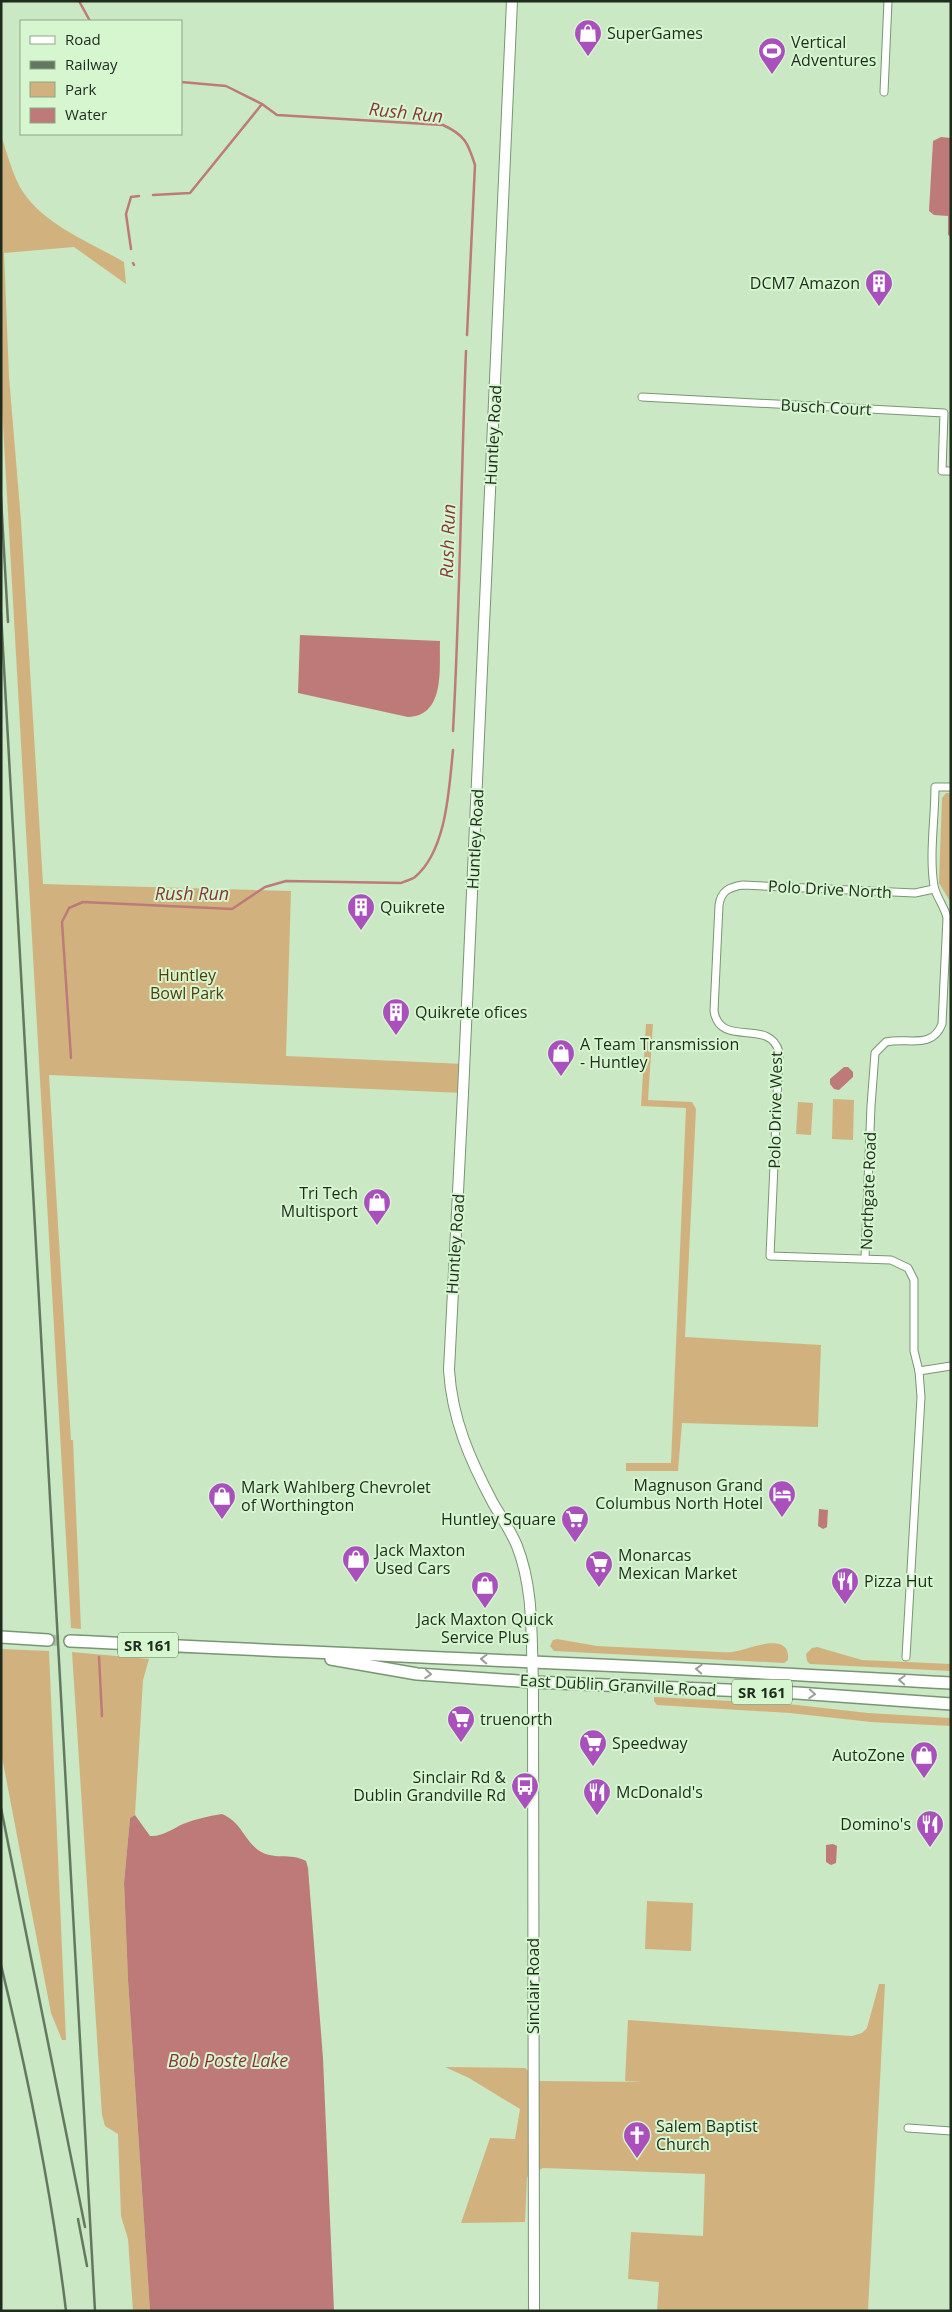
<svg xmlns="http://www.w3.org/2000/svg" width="952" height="2312" viewBox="0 0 952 2312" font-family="'Open Sans',sans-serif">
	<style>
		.green { fill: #d1b27f }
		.water { fill: #be7a79 }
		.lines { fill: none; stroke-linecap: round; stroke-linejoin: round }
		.stream { stroke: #be7a79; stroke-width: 2.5 }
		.primary-tunnel { stroke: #a7c2a2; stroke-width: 11; stroke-dasharray: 11 5.5; stroke-linecap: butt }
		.minor-casing { stroke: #799573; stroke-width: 9 }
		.secondary-casing { stroke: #799573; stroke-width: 12 }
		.primary-casing { stroke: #799573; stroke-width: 14 }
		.minor { stroke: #fff; stroke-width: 7 }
		.secondary { stroke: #fff; stroke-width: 10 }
		.primary { stroke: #fff; stroke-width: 11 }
		.rail { stroke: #647860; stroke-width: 2.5 }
		.oneway { stroke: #9aa099 }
		.labels { text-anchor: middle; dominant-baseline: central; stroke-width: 4; stroke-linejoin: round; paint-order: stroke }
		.shield { fill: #d6f6d0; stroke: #566853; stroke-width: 1 }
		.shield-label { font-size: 15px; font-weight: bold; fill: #1f2b1d }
		.poi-label { font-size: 16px; fill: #1f2b1d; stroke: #d6f6d0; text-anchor: start }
		.street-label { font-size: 16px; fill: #1f2b1d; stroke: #d6f6d0 }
		.park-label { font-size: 16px; fill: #533c0c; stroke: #d6f6d0 }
		.water-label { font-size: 18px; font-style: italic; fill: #8a3539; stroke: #d6f6d0 }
	</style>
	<rect width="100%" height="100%" fill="#c9e8c3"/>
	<g class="green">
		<path d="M1,135C7,153 13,177 23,192C46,226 90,242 124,262L126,284L74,247L4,253L9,377L21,521L43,884L291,891L286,1056L464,1064L463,1093L49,1075L71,1440H73L81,1629L71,1628L1,389Z"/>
		<path d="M946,793H951V903L939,883L942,798Z"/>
		<path d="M646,1024H653L648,1100L692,1102L696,1109L685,1337L821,1345L818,1427L682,1423L678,1471H626V1463H671L686,1108L641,1106Z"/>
		<path d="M833,1099L854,1100L853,1140L832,1139Z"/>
		<path d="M798,1102L813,1103L811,1135L796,1134Z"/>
		<path d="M557,1639L597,1646L718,1652C724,1652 731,1653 737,1651C752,1648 791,1631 788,1660L784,1663L554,1651L550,1646L553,1640Z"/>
		<path d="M817,1647L862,1660L951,1664V1671L810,1664L807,1661L806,1654L812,1648Z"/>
		<path d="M1,1649L49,1651L66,2040H62L51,2013L1,1752Z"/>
		<path d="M72,1652L149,1659L143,1680L135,1815L130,1818L124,1883L128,1980L150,2311H133L128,2239L121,2216L118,2134L105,2126L102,2115Z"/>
		<path d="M654,1697L788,1704L868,1713L951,1718V1726L871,1722L790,1713L657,1705L654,1701Z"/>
		<path d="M647,1901L693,1903L691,1951L645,1949Z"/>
		<path d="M879,1984H885L868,2311H657L659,2282L628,2279L631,2232L703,2236L705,2174L543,2168L527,2177L525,2222L461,2223L490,2138L515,2139L520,2109L469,2078L445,2067L525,2068L540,2081L643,2082L625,2081L628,2020L852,2036L862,2033L867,2028Z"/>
	</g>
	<g class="water">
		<path d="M941,137L951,138V237L948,235V216L934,215L929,211L933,141Z"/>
		<path d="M300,635L440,641C439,667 446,716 408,717L298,693Z"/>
		<path d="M844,1067H848L853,1072V1077L839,1090L834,1089L830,1084V1079Z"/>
		<path d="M819,1509L828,1510L827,1527L823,1529L818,1526Z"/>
		<path d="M222,1814C241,1822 243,1838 258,1850C273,1861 290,1852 306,1861L308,1868L323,2058L334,2311H150L128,1980L124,1883L130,1818L135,1815L150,1836C162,1837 172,1829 183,1824C196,1819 208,1816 222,1814Z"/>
		<path d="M833,1844L837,1846L836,1863L831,1865L826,1862V1845Z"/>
	</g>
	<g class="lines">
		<g class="stream">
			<path d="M79,1L90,21"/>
			<path d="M181,82L226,86L262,104L277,115L443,125C465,135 468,143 475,165L467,335"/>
			<path d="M153,195L190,193L262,104"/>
			<path d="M131,249L126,214L131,197L139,196"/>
			<path d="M133,263L134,265"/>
			<path d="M453,731C460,604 461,478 466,351"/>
			<path d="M71,1058L62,922L69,908L83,902L232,909L265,887L286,881L401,883C405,881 411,880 415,877C447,850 449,788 453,750"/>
			<path d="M99,1657L102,1716"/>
		</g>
		<path class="primary-tunnel" d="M48,1640L70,1641"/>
		<g class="minor-casing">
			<g id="minor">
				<path d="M884,92L888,1"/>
				<path d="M642,397L944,413L942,471H951"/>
				<path d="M865,1258L871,1106L875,1053L886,1042C907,1037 932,1050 942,1024L947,918C945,907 936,897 934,886C929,854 935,819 935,787H951"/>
				<path d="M919,1371L951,1366"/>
				<path d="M906,1657L921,1397L919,1371L914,1351V1280L908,1268L891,1260L770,1256L779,1052C770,1017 720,1049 714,1011L719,905C721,891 729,887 743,885L915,893L934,889"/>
				<path d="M908,2128L951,2131"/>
			</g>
		</g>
		<g class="secondary-casing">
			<path id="secondary" d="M512,1L463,1093L449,1370C452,1419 470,1460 493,1503C501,1517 511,1531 517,1546C534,1589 531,1636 533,1682L534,2311"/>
		</g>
		<g class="primary-casing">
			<g id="primary">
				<path d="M1,1637L48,1640"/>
				<path d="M70,1641C364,1655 657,1666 951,1683"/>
				<path d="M331,1659L417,1674L533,1682L797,1693L951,1704"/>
			</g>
		</g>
		<use href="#minor" class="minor"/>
		<use href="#secondary" class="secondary"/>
		<use href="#primary" class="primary"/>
		<g class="rail">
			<path d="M1,497L8,622"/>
			<path d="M1,613L95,2311"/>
			<path d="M1,1808L85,2227"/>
			<path d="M1,1965C29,2080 52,2194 66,2311"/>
			<path d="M78,2219L87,2266"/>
		</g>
	</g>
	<defs><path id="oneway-chevron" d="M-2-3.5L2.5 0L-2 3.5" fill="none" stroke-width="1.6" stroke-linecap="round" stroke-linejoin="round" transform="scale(1.25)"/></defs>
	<g class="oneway">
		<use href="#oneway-chevron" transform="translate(484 1659) rotate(-178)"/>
		<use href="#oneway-chevron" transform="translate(699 1669) rotate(-177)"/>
		<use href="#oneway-chevron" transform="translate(428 1674) rotate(4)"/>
		<use href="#oneway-chevron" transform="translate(902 1680) rotate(-177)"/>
		<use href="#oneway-chevron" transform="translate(812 1694) rotate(4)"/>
	</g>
	<defs>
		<g id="shop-pin" transform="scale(1.4375)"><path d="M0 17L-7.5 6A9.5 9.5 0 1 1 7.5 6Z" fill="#a950bd" stroke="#d6f6d0"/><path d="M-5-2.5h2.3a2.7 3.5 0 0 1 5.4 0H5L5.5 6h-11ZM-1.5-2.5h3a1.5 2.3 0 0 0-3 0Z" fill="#fff"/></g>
		<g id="stadium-pin" transform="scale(1.4375)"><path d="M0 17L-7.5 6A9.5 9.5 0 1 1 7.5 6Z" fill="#a950bd" stroke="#d6f6d0"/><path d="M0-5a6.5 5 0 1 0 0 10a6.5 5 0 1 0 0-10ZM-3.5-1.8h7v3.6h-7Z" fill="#fff"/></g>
		<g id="building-pin" transform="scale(1.4375)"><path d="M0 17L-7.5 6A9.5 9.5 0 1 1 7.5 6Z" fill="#a950bd" stroke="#d6f6d0"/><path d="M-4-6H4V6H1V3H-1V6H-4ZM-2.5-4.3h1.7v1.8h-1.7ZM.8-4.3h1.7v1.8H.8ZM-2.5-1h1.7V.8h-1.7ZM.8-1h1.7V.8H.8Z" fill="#fff"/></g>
		<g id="hotel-pin" transform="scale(1.4375)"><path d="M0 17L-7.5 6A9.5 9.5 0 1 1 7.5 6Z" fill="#a950bd" stroke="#d6f6d0"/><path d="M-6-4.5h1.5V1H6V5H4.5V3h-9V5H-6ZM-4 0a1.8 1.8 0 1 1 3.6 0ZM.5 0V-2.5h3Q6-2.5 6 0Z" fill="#fff"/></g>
		<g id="supermarket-pin" transform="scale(1.4375)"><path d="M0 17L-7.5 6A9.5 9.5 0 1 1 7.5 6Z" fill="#a950bd" stroke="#d6f6d0"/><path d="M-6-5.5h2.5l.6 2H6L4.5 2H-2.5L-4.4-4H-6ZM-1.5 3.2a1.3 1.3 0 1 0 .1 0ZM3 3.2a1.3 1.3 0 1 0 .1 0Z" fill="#fff"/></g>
		<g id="restaurant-pin" transform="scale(1.4375)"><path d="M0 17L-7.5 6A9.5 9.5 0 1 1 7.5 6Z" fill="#a950bd" stroke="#d6f6d0"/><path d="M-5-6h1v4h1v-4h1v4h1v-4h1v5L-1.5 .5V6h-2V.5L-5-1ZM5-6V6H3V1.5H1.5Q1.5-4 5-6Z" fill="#fff"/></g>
		<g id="bus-pin" transform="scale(1.4375)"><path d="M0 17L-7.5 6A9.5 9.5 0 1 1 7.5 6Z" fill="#a950bd" stroke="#d6f6d0"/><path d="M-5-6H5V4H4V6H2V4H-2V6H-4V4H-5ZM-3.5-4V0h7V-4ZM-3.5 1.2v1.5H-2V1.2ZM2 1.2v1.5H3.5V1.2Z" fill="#fff"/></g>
		<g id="church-pin" transform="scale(1.4375)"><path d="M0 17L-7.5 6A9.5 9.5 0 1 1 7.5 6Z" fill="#a950bd" stroke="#d6f6d0"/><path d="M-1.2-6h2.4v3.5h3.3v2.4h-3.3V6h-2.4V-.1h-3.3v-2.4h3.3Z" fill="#fff"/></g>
	</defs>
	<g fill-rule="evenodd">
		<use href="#shop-pin" x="588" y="33"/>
		<use href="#stadium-pin" x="772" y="51"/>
		<use href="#building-pin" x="879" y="283"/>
		<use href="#building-pin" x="361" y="907"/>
		<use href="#building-pin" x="396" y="1012"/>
		<use href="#shop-pin" x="561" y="1053"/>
		<use href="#shop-pin" x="377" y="1202"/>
		<use href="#hotel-pin" x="782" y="1494"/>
		<use href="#shop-pin" x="222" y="1496"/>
		<use href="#supermarket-pin" x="575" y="1519"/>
		<use href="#shop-pin" x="356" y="1559"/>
		<use href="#supermarket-pin" x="599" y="1564"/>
		<use href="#restaurant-pin" x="845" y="1581"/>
		<use href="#shop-pin" x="485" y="1585"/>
		<use href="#supermarket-pin" x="461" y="1719"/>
		<use href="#supermarket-pin" x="593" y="1743"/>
		<use href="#shop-pin" x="924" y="1755"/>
		<use href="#bus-pin" x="525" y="1786"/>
		<use href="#restaurant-pin" x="597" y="1792"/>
		<use href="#restaurant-pin" x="930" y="1824"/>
		<use href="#church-pin" x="637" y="2135"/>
	</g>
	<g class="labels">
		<g class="shield">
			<rect x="118" y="1632.5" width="60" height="25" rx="4"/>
			<rect x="732" y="1679.5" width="60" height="25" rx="4"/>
		</g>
		<g class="shield-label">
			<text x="148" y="1645">SR 161</text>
			<text x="762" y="1692">SR 161</text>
		</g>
		<g class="poi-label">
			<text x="607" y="33">SuperGames</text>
			<text x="791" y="42">Vertical<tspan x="791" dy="18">Adventures</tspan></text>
			<text x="860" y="283" text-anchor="end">DCM7 Amazon</text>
			<text x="380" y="907">Quikrete</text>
			<text x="415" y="1012">Quikrete ofices</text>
			<text x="580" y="1044">A Team Transmission<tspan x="580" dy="18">- Huntley</tspan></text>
			<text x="358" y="1193" text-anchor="end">Tri Tech<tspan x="358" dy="18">Multisport</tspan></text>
			<text x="763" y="1485" text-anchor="end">Magnuson Grand<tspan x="763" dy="18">Columbus North Hotel</tspan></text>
			<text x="241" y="1487">Mark Wahlberg Chevrolet<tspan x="241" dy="18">of Worthington</tspan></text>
			<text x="556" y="1519" text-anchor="end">Huntley Square</text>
			<text x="375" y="1550">Jack Maxton<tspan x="375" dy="18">Used Cars</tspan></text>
			<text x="618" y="1555">Monarcas<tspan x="618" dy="18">Mexican Market</tspan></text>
			<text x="864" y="1581">Pizza Hut</text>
			<text x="485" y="1619" text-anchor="middle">Jack Maxton Quick<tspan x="485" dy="18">Service Plus</tspan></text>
			<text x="480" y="1719">truenorth</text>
			<text x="612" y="1743">Speedway</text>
			<text x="905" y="1755" text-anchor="end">AutoZone</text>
			<text x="506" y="1777" text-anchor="end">Sinclair Rd &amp;<tspan x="506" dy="18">Dublin Grandville Rd</tspan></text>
			<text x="616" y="1792">McDonald's</text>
			<text x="911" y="1824" text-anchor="end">Domino's</text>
			<text x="656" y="2126">Salem Baptist<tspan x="656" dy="18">Church</tspan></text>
		</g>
		<g class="street-label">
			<text transform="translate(826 407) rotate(3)">Busch Court</text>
			<text transform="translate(493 435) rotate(-87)">Huntley Road</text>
			<text transform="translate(475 839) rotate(-87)">Huntley Road</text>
			<text transform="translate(830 889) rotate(3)">Polo Drive North</text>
			<text transform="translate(775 1110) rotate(-89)">Polo Drive West</text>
			<text transform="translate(868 1191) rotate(-88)">Northgate Road</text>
			<text transform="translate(455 1244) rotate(-86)">Huntley Road</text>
			<text transform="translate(618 1685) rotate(3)">East Dublin Granville Road</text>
			<text transform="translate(533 1986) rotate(-90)">Sinclair Road</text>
		</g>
		<g class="park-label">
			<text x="187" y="975">Huntley<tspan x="187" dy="18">Bowl Park</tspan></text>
		</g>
		<g class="water-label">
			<text transform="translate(406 112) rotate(6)">Rush Run</text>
			<text transform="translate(447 541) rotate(-88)">Rush Run</text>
			<text x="192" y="893">Rush Run</text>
			<text x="228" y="2060">Bob Poste Lake</text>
		</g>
	</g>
	<rect width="952" height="2312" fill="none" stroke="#1f2b1d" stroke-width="5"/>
	<rect x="20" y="20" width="162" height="115" fill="#d6f6d0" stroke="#8da588"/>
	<rect x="30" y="36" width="25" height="8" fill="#ffffff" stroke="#8da588"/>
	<text x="65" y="45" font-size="15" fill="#1f2b1d">Road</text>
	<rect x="30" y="61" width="25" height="8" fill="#647860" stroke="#8da588"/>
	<text x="65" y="70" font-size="15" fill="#1f2b1d">Railway</text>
	<rect x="30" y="82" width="25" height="15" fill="#d1b27f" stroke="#8da588"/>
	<text x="65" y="95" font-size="15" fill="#1f2b1d">Park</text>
	<rect x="30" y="108" width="25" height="15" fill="#be7a79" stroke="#8da588"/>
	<text x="65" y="120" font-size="15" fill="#1f2b1d">Water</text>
</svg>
